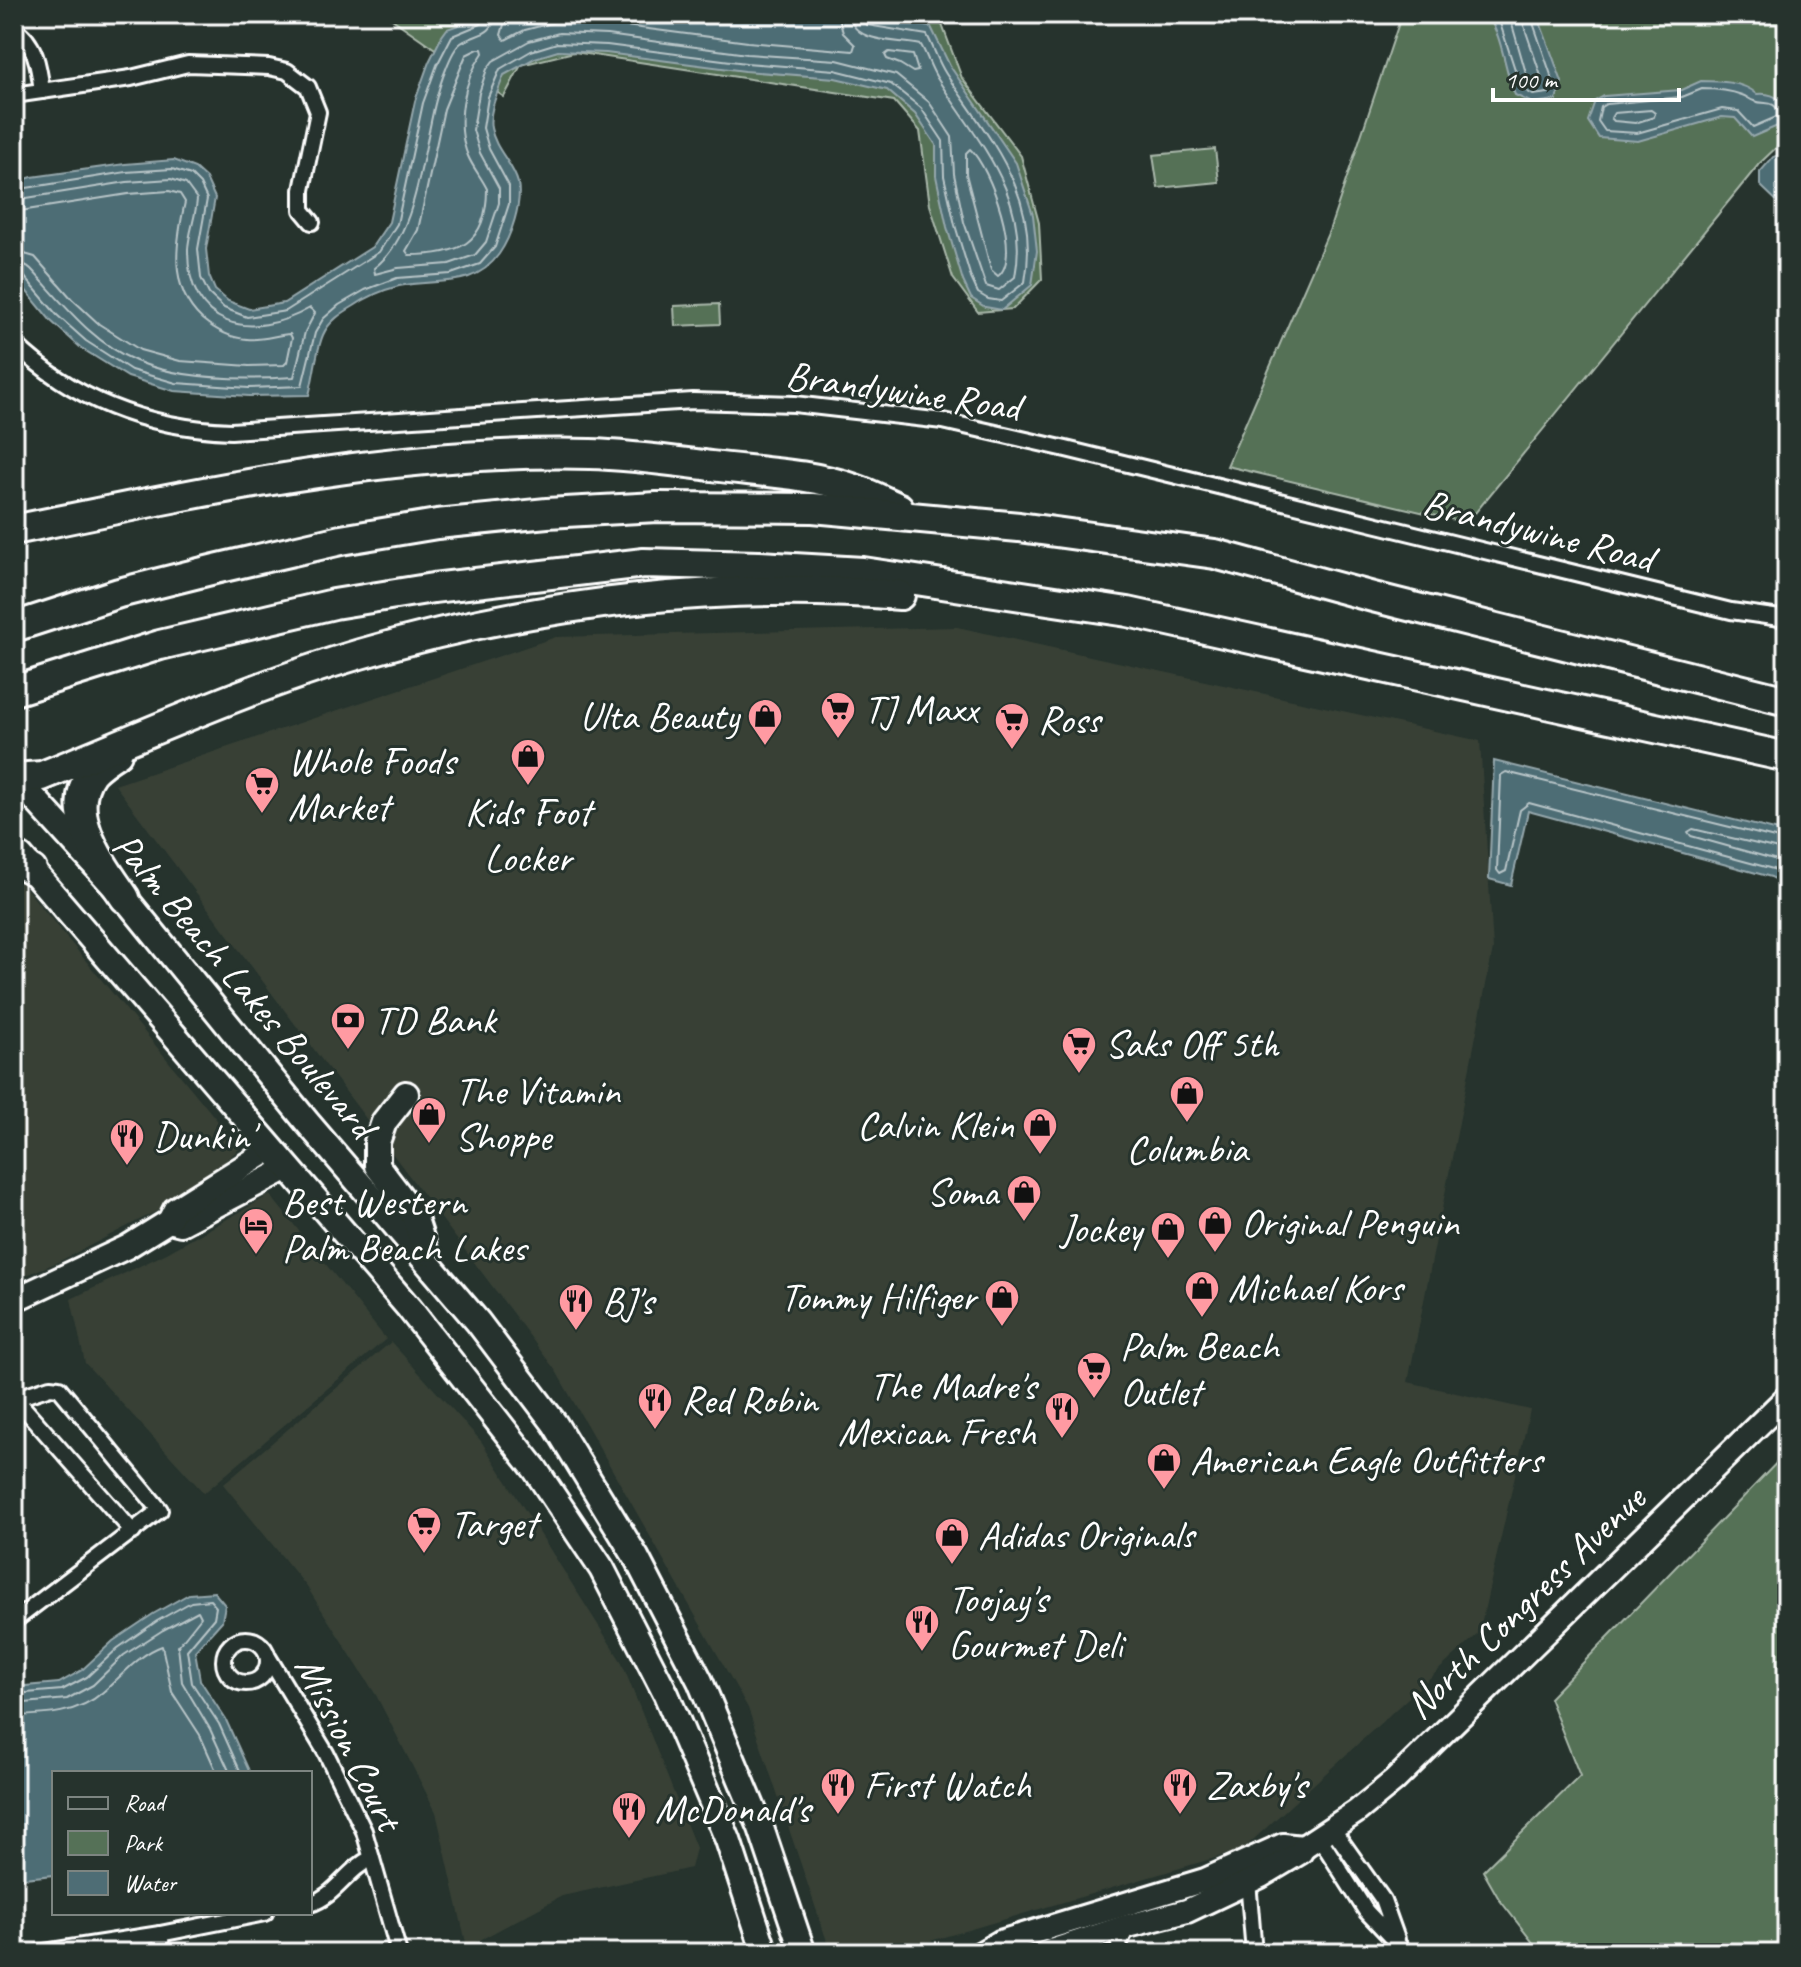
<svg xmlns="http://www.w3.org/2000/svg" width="1801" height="1967" viewBox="0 0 1801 1967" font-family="Caveat,sans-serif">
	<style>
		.built { fill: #384136 }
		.green { fill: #557157; stroke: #aab8ab; stroke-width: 2 }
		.water { fill: #4e6d75; stroke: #95a7ac; stroke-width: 2 }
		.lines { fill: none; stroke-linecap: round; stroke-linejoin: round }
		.shore { stroke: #b8c5c8; stroke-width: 2 }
		.street-casing { stroke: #fff; stroke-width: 20 }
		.secondary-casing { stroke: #fff; stroke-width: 28 }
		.primary-casing { stroke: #fff; stroke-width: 30 }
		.highway-casing { stroke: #fff; stroke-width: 34 }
		.street { stroke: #26332d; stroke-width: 14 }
		.secondary { stroke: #26332d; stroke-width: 22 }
		.primary { stroke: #26332d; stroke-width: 24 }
		.highway { stroke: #26332d; stroke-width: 28 }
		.labels { text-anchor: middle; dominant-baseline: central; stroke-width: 6; stroke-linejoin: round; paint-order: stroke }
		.street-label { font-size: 40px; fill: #fff; stroke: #26332d }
		.poi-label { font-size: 40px; fill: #fff; stroke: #26332d; text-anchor: start }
	</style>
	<rect width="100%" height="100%" fill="#26332d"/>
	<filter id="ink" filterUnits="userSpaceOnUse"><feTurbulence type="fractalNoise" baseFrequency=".0125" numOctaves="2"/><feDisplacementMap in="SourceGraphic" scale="16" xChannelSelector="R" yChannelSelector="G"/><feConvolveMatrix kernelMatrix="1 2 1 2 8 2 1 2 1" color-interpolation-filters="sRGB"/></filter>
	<g filter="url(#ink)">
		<g class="built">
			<path d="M957,627L1480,741L1493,949L1408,1382L1530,1410L1479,1633L1242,1850L889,1953H831L748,1708L556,1371L115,785L556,637Z"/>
			<path d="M14,877L20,881L240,1148L186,1196L58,1262L14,1280Z"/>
			<path d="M270,1195L386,1339L204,1493L85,1363L71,1299L167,1253Z"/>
			<path d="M391,1342L481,1441L621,1661L696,1848L691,1868L562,1896L467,1947L436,1812L376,1695L307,1587L223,1484Z"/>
		</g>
		<g class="green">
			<path d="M385,14H938L962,78L1021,156L1039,223L1042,279L1013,309L978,312L953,278L930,205L920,131L894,101L574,52L521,65L504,97Z"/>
			<path d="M1402,14H1787V142L1781,143L1759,164L1467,523L1227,466L1329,231Z"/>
			<path d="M1215,149L1219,182L1158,188L1153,155Z"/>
			<path d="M719,304L720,324L675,326L674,306Z"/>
			<path d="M1787,1452V1953H1541L1499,1899L1483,1871L1580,1776L1549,1698Z"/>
		</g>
		<g class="water">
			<path d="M490,14H847L931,27L950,66L1016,163L1033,215L1037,251L1032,285L1002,310L985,307L971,298L963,281L947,227L936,176V145L915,114L887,90L835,78L745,71L606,53L558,51L535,58L504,75C498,91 488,112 491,128C495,150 513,163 518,183C522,204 511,237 499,254C474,290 436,278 399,286C383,290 367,297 354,306C342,313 329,321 323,335C316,351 314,377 309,395L249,396L174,391L128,377L81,348L51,321L14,276V183L32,177L125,164L174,160L195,168L206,178L215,198L206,249L209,276L215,290L228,301L249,309L284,303L372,247L389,222L415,101L429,62L442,36L447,29Z"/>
			<path d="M1486,14H1537L1562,82L1556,100L1532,103L1515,95C1504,70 1503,35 1486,14Z"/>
			<path d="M1701,81C1719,81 1742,81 1757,94C1777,92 1787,103 1787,122L1752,137L1735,118L1722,117L1638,141L1599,138L1588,121L1595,101L1604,96L1681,90Z"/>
			<path d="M1787,152V211L1760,185V172L1773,157Z"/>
			<path d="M1494,761L1787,833V886L1771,877L1528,811L1511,885L1489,879Z"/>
			<path d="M214,1592L225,1605L222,1621L195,1651L200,1680L226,1720L250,1773H54V1875L14,1879V1687L59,1683L82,1670L113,1641L153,1614L189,1594Z"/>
		</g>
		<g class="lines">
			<g class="shore">
				<path d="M495,14C494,37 476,33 461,43C454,48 449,61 446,69C421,128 425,230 374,268L375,274L398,268L449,264L475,255L486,242L499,203V188L480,153L473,130L479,93L487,69L493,61L529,41L559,33L607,35L747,54L837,60L896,75L929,102L952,137L954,174L964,222L986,286L999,290L1015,277C1031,195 977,141 937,78C930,67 927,55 921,45C898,39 852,45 850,14"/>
				<path d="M507,14L501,35L505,40L525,30L559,21L610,24L748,42L853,51L855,45L843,33L838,14"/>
				<path d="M1497,14L1521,88L1533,95L1548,93L1553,81L1530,14"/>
				<path d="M1509,14L1528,80L1539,84L1542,79L1520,14"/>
				<path d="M478,49H482L483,53C463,81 455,124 468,156C473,168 482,178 487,189C487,245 458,255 409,255L406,251L418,230L444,109L466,55Z"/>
				<path d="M889,52L913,55L918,71L913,72L900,64L887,59L885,55Z"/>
				<path d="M1702,89C1716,89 1729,90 1742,95C1746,96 1750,100 1754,101C1768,106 1772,98 1781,115L1753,127L1738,111L1722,109L1637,133L1605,131L1598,121L1601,107L1606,104L1682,97Z"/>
				<path d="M1651,110L1655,113L1654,117L1635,123L1614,121L1611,118L1614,113Z"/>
				<path d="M970,149C990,167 1023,257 998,276L991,270L966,174V153Z"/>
				<path d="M14,190L126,172L172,169L191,175L200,184L207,199L198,249L201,278L209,294L224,308L247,317L286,311L379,252L397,224L423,103L437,65L452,36L481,24L485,14"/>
				<path d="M14,200L127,182L171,179L186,184L197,199C196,216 189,232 188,249C187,328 251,342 310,308L315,313L305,332L294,377C247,380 181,380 136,361C91,342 63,303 31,269C26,264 21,263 14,263"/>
				<path d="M14,212L128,194L169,191L180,194L185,202C176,242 168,288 202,319C214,329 230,338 247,339C261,341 276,335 290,334L292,338L287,362L284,365L249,366L180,361L140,350L99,324L72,299L35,257L14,251"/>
				<path d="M14,273L23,275L57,315L86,341L131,370L176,383L249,388L302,386L315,333L323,319L339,305L365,290L397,278L451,274L480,264L495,247L509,204V186L489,149L483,128L488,97L500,69L531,51L557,43L607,45L746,63L835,70L891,84L921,108L943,141L944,176L955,225L971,278L978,293L988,299L1001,301L1025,282C1041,195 991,141 946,74C938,62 934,48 927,35L867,25L861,21L860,14"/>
				<path d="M1787,841L1506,772L1501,775L1497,870L1500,874L1506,871L1520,810L1529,803L1773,869L1787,877"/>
				<path d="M1787,851L1693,829L1688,832L1691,836L1777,860L1787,865"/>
				<path d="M14,1694L62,1690L87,1677L118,1648L157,1621L191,1602L210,1600L216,1607L214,1618L187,1650L192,1683L219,1724L241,1773"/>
				<path d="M14,1704L67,1699L93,1685L124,1655L163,1630L198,1611L201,1617L178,1646L182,1682L210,1729L230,1773"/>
				<path d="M14,1716C46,1715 78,1714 103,1692C122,1676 139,1654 162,1646L172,1692L200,1735L217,1773"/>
			</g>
			<g class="street-casing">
				<g id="street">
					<path d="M14,29C36,42 39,68 42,91"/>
					<path d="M14,95L131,78L188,64L269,67L287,71L308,87L318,112L302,190V210L312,222"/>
					<path d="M14,343C75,402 148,428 231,431L693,401L794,404L943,421L1066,449L1731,611L1787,619"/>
					<path d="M15,1398L133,1532"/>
					<path d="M14,1399L50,1387L59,1388L160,1510L14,1621"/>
					<circle cx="246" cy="1661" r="22"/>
					<path d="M267,1655L326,1753L364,1831L399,1953"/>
					<path d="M1332,1828L1383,1900L1397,1939"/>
					<path d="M1319,1837L1366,1911L1406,1953"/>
					<path d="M1248,1881L1254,1953"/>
					<path d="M310,1904C336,1896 347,1869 372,1858"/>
					<path d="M160,1934L163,1953"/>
					<path d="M38,1953L160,1934L265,1913"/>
					<path d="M1121,1953L1119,1944L1128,1926"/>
				</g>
			</g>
			<g class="secondary-casing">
				<g id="secondary">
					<path d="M169,1221L181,1224L288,1168"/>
					<path d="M14,1300L127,1247L169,1221L175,1209L271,1149"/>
					<path d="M981,1953L1000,1942L1205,1880L1283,1845L1303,1847"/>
					<path d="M1045,1953L1124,1927L1187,1911L1261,1876L1301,1852L1303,1847L1356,1812L1394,1781L1787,1397"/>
				</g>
			</g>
			<g class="primary-casing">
				<g id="primary">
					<path d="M14,776L125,898L307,1122L478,1322L555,1424L636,1557L700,1681L761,1828L803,1953"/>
					<path d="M21,857L409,1308L535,1469L602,1569L666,1694L728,1840L765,1953"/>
					<path d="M406,1094L384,1122L377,1142V1166L413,1213L426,1253"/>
				</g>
			</g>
			<g class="highway-casing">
				<g id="highway">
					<path d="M14,530C204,491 395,449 590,454C630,455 671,461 711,466C758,472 809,473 855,489C870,494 885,502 899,508"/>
					<path d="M14,627L119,593L215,569L341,540L437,524L547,513L657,507L813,508L1019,527L1215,554L1373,597L1787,701"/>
					<path d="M14,691L160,645L334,604L433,588L644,563L759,566L863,572L1128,612L1787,757"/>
					<path d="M117,753C109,758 99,765 92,772C62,813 103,865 125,898"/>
					<path d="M14,778L42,776C147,734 251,686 360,654C535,603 718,581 900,595"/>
					<path d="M14,860L32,870"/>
				</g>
			</g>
			<use href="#street" class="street"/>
			<use href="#secondary" class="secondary"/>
			<use href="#primary" class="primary"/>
			<use href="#highway" class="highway"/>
		</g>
	</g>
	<defs>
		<g id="supermarket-pin" transform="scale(1.8)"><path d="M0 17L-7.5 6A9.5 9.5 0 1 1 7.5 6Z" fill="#ff9aa2" stroke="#26332d"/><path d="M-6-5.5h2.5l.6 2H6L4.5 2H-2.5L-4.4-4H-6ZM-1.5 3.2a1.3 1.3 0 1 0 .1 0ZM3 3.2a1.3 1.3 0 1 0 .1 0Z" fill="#111"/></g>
		<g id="shop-pin" transform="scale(1.8)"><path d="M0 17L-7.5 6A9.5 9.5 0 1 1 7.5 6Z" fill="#ff9aa2" stroke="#26332d"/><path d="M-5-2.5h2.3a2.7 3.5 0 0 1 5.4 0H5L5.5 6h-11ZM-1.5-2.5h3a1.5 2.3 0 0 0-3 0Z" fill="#111"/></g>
		<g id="bank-pin" transform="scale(1.8)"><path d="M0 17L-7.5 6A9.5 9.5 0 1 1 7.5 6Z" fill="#ff9aa2" stroke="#26332d"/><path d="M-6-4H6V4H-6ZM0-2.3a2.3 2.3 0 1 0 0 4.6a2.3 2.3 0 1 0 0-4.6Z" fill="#111"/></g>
		<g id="restaurant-pin" transform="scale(1.8)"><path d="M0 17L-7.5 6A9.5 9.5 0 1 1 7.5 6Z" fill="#ff9aa2" stroke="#26332d"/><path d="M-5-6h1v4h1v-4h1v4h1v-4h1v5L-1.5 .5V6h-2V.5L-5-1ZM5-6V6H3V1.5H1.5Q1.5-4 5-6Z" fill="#111"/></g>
		<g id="hotel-pin" transform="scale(1.8)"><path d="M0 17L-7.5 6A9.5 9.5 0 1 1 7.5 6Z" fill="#ff9aa2" stroke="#26332d"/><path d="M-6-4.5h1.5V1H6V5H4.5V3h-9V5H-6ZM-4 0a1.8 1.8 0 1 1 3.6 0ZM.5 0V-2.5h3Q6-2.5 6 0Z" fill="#111"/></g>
	</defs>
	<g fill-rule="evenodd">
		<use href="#supermarket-pin" x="838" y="709"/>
		<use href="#shop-pin" x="765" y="716"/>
		<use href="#supermarket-pin" x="1012" y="720"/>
		<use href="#shop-pin" x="528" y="756"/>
		<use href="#supermarket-pin" x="262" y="784"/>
		<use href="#bank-pin" x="348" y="1020"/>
		<use href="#supermarket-pin" x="1079" y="1044"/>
		<use href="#shop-pin" x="1187" y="1093"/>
		<use href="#shop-pin" x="429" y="1114"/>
		<use href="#shop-pin" x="1040" y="1125"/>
		<use href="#restaurant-pin" x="127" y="1136"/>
		<use href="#shop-pin" x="1024" y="1192"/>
		<use href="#shop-pin" x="1215" y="1223"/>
		<use href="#hotel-pin" x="256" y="1225"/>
		<use href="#shop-pin" x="1168" y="1229"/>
		<use href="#shop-pin" x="1202" y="1288"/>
		<use href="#shop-pin" x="1002" y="1297"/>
		<use href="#restaurant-pin" x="576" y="1301"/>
		<use href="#supermarket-pin" x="1094" y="1369"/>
		<use href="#restaurant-pin" x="655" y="1400"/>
		<use href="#restaurant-pin" x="1062" y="1409"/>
		<use href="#shop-pin" x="1164" y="1460"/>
		<use href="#supermarket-pin" x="424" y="1524"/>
		<use href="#shop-pin" x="952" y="1535"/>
		<use href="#restaurant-pin" x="922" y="1622"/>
		<use href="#restaurant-pin" x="838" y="1785"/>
		<use href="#restaurant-pin" x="1180" y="1785"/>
		<use href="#restaurant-pin" x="629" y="1809"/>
	</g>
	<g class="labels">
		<g class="street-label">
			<text transform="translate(903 391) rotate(8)">Brandywine Road</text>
			<text transform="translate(1538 531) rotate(14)">Brandywine Road</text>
			<text transform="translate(244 985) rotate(50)">Palm Beach Lakes Boulevard</text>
			<text transform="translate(1525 1602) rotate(-44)">North Congress Avenue</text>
			<text transform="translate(349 1743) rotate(63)">Mission Court</text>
		</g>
		<g class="poi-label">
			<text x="864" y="709">TJ Maxx</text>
			<text x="739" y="716" text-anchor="end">Ulta Beauty</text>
			<text x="1038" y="720">Ross</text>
			<text x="288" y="761">Whole Foods<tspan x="288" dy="46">Market</tspan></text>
			<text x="528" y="812" text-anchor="middle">Kids Foot<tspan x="528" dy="46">Locker</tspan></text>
			<text x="374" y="1020">TD Bank</text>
			<text x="1105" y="1044">Saks Off 5th</text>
			<text x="455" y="1091">The Vitamin<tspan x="455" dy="46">Shoppe</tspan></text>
			<text x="1014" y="1125" text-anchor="end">Calvin Klein</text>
			<text x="153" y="1136">Dunkin'</text>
			<text x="1187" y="1149" text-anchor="middle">Columbia</text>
			<text x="998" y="1192" text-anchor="end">Soma</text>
			<text x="282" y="1202">Best Western<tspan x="282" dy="46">Palm Beach Lakes</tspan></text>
			<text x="1241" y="1223">Original Penguin</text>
			<text x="1142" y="1229" text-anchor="end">Jockey</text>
			<text x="1228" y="1288">Michael Kors</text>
			<text x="976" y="1297" text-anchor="end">Tommy Hilfiger</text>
			<text x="602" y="1301">BJ's</text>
			<text x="1120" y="1346">Palm Beach<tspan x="1120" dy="46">Outlet</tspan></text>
			<text x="1036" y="1386" text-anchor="end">The Madre's<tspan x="1036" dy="46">Mexican Fresh</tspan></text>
			<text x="681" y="1400">Red Robin</text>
			<text x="1190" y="1460">American Eagle Outfitters</text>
			<text x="450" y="1524">Target</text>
			<text x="978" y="1535">Adidas Originals</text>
			<text x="948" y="1599">Toojay's<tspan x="948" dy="46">Gourmet Deli</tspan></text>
			<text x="864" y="1785">First Watch</text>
			<text x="1206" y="1785">Zaxby's</text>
			<text x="655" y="1809">McDonald's</text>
		</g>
	</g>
	<rect width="1801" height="1967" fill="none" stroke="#26332d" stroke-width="48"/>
	<rect x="24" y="24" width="1753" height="1919" fill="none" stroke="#fff" stroke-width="3" filter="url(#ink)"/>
	<rect x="52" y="1771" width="260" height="144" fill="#26332d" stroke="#7d8581" stroke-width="2"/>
	<rect x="68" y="1797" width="40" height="12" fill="#26332d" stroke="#7d8581" stroke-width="2"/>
	<text x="124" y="1811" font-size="24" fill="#ffffff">Road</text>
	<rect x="68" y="1831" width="40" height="24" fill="#557157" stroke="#7d8581" stroke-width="2"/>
	<text x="124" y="1851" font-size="24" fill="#ffffff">Park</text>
	<rect x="68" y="1871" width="40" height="24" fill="#4e6d75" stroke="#7d8581" stroke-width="2"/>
	<text x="124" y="1891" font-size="24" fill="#ffffff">Water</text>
	<path d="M1493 88v12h186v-12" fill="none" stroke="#ffffff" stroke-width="4"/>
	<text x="1505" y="88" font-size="24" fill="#ffffff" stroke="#26332d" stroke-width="6" paint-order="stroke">100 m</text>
</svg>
